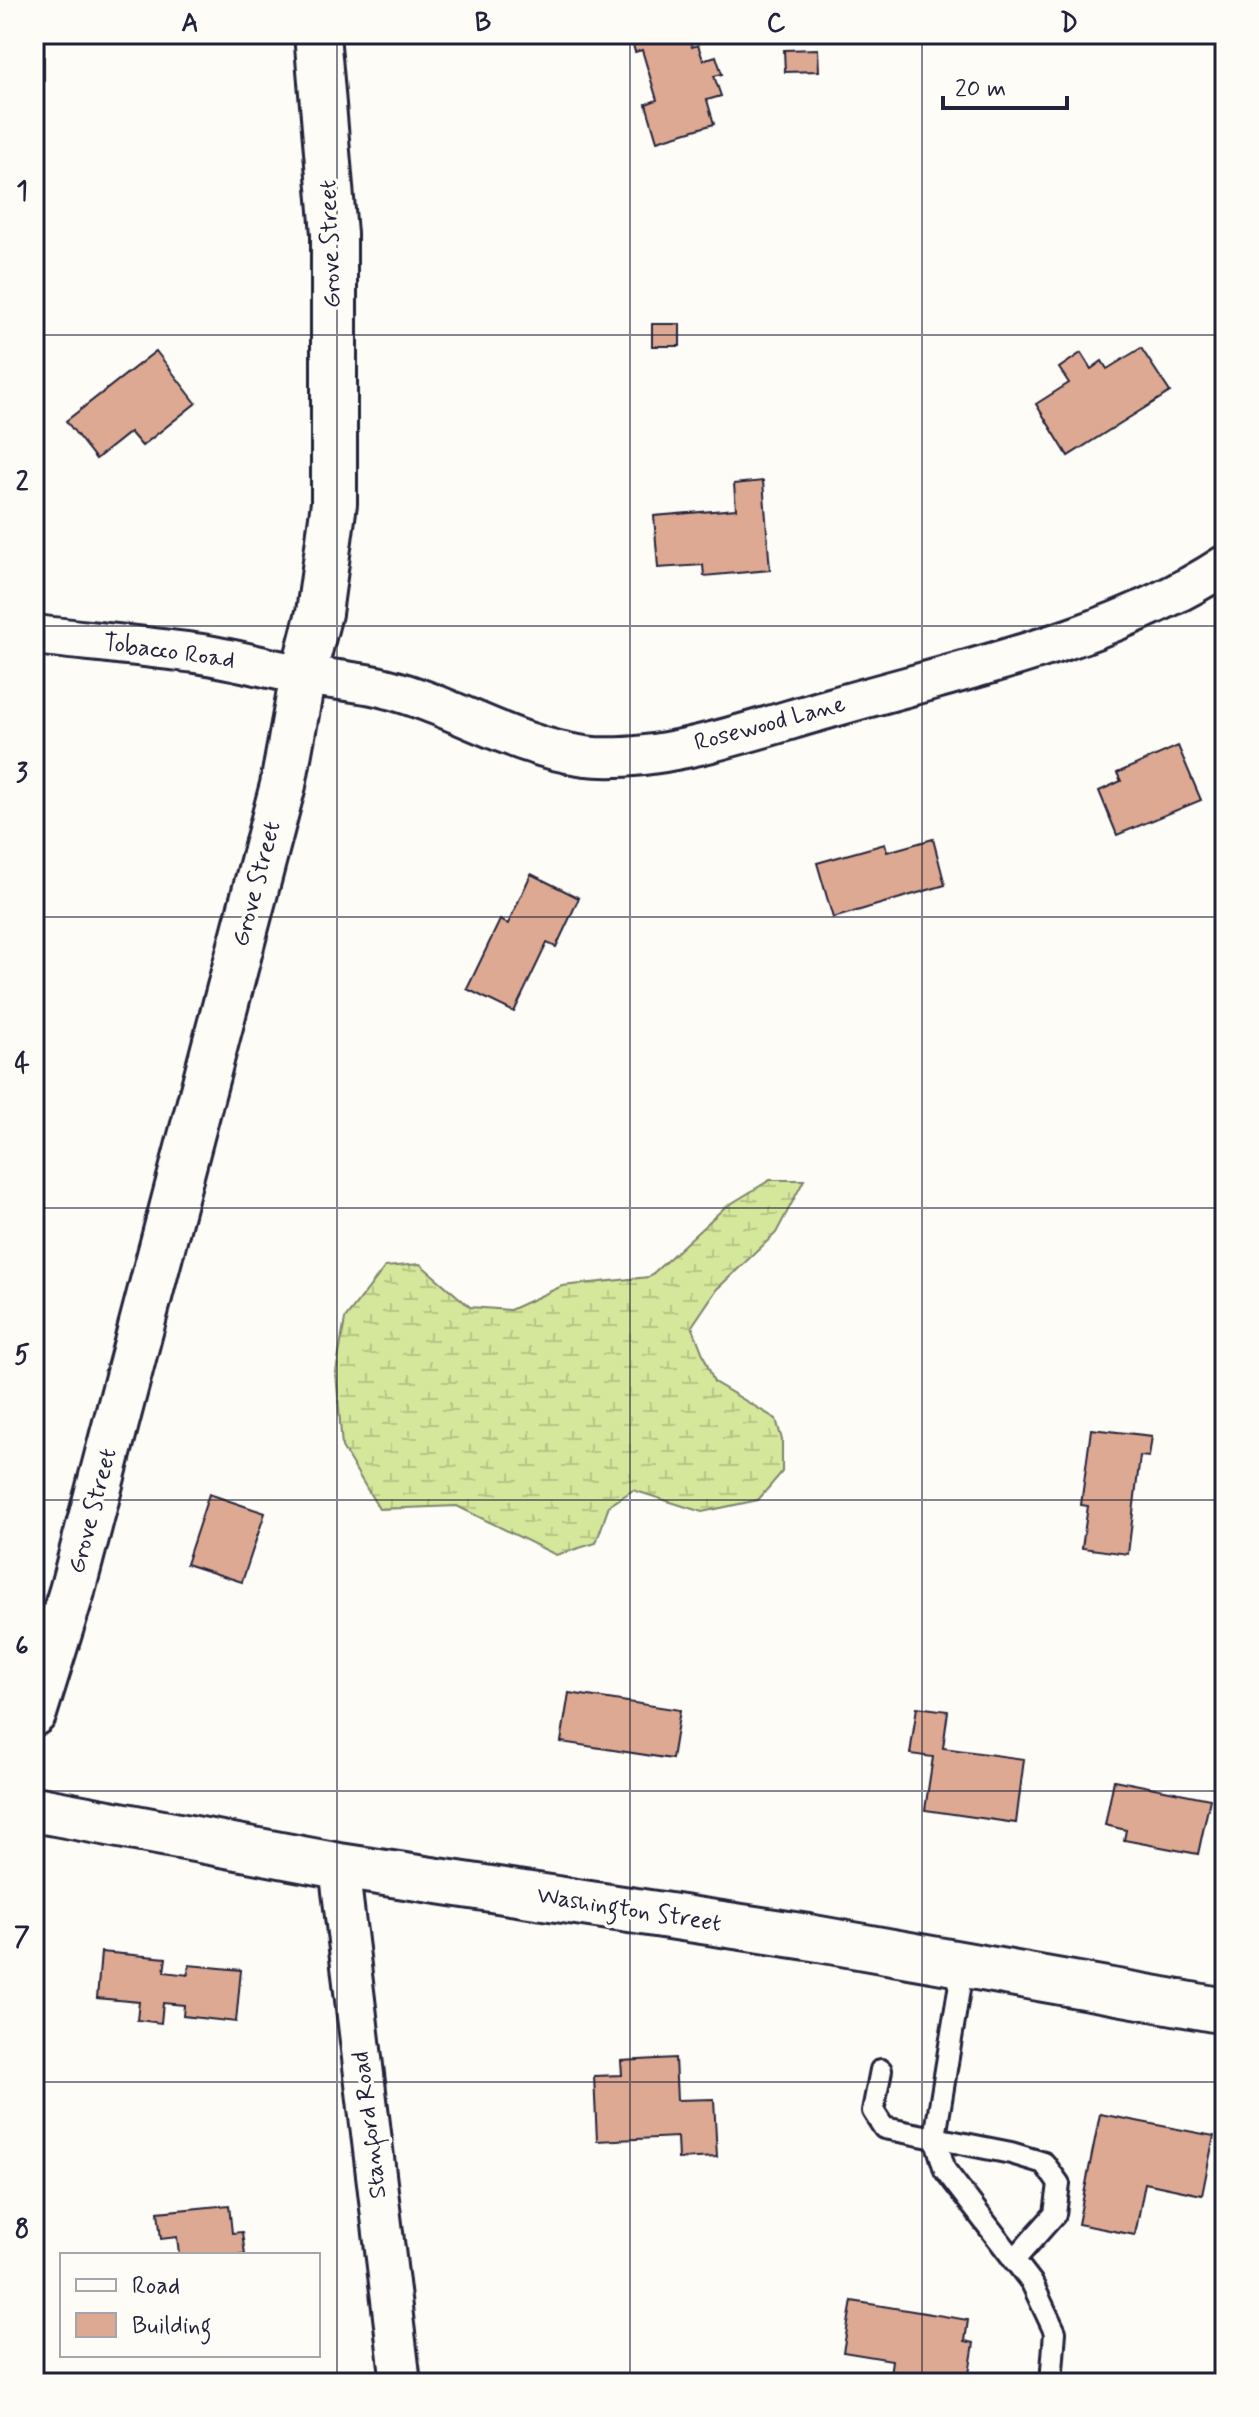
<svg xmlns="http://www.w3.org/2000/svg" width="1259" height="2417" viewBox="0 0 1259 2417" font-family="Mynerve,sans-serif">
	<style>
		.wetland { fill: url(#wetland-marsh); stroke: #7b846b; stroke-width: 2 }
		.building { fill: #dda992; stroke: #22223b; stroke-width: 2 }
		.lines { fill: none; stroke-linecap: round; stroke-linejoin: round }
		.lane-casing { stroke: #22223b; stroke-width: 26 }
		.street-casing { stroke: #22223b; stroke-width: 44 }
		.secondary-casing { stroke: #22223b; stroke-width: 50 }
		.lane { stroke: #fdfcf7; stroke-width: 20 }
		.street { stroke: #fdfcf7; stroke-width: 38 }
		.secondary { stroke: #fdfcf7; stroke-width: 44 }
		.grid { fill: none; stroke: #22223b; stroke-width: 2; stroke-opacity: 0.55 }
		.labels { text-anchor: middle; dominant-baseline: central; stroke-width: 7; stroke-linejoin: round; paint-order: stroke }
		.street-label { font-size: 24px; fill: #22223b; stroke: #fdfcf7 }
		.neatline { fill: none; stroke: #22223b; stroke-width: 3 }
		.grid-label { font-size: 26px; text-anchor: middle; font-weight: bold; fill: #22223b }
	</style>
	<defs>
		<pattern id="wetland-marsh" width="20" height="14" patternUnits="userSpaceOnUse" patternTransform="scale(2)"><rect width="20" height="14" fill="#d4e79b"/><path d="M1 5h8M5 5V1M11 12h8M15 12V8" fill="none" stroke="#b6c686"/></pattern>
	</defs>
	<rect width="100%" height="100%" fill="#fdfcf7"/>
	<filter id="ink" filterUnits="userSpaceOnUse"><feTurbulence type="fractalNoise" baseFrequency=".0125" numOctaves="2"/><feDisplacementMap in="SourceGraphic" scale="16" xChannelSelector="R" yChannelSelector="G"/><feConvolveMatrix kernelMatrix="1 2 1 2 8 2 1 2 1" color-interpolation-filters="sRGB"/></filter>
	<g filter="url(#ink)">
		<path class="wetland" d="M770,1180H804L776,1233L717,1289L692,1326L714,1382L776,1419L782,1440V1472L758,1500L702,1512L633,1490L609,1506L596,1543L556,1555L457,1506L379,1509L342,1447L336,1372L345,1319L385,1267L420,1264L470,1307L510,1310L562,1286L649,1277L724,1208Z"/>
		<g class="building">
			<rect x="34" y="34" width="10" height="47"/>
			<path d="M630,34H688L692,47L698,45L703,60L716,56L722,74L714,76L721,96L707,100L714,124L657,141L646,104L657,100L642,50L635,52Z"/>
			<path d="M818,49L819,71L785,72L784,50Z"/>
			<rect x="652" y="324" width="28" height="22"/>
			<path d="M1141,348L1170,392L1068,456L1036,404L1069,383L1059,368L1081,353L1091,369L1102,361L1107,369Z"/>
			<path d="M156,351L196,403L142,446L130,432L96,459L66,421Z"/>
			<path d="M763,481L770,570L704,576L703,565L658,568L654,516L736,509L734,484Z"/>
			<path d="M1178,746L1201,800L1117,835L1099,791L1121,781L1117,773Z"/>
			<path d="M933,839L945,885L833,918L817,863L885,844L887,852Z"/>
			<path d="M531,874L579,898L556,947L547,943L514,1012L467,989L500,920L508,924Z"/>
			<path d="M1091,1429L1152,1436L1149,1457L1140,1456L1128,1554L1082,1548L1088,1506L1081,1505Z"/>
			<path d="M209,1494L265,1513L242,1582L186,1564Z"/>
			<path d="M569,1693L680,1710L672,1759L561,1742Z"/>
			<path d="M917,1707L948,1711L943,1748L1024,1759L1016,1823L925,1810L933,1757L910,1754Z"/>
			<path d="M1114,1780L1210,1799L1198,1854L1124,1840L1126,1830L1105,1825Z"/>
			<path d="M101,1952L166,1958L164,1972L188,1975L189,1965L241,1970L236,2022L183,2016L184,2005L163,2003L161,2023L137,2020L139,2002L97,1998Z"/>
			<path d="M675,2058L677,2100L714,2099L717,2157L678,2159L677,2137L597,2141L594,2076L622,2075L621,2061Z"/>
			<path d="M1100,2114L1214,2136L1202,2195L1145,2183L1135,2235L1078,2224Z"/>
			<path d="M229,2205L232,2233L242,2232L245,2255H179L177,2237L161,2239L158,2212Z"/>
			<path d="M852,2301L968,2320L965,2341L974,2343L969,2374L960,2372L958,2383H889L892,2360L843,2352Z"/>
		</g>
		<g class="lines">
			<g class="lane-casing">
				<g id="lane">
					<path d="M963,1965L935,2137L945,2170L1032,2283L1055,2332L1051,2383"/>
					<path d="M881,2070L873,2111L884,2128L1011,2153L1044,2163L1059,2184L1055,2214L1014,2260"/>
				</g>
			</g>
			<g class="street-casing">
				<g id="street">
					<path d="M34,635C88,641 142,646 195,653C232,658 268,669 305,675C331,680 359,681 385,688C453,705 514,747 585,756C659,765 762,727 834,707C962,670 1113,639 1225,565"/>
					<path d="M339,1866L401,2383"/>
				</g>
			</g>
			<g class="secondary-casing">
				<g id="secondary">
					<path d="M34,1713L72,1591L283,785L303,675L319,613L334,503V234L317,34"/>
					<path d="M34,1809L339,1866L808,1937L1225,2011"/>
				</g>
			</g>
			<use href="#lane" class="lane"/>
			<use href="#street" class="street"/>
			<use href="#secondary" class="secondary"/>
		</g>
	</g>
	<path class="grid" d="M337,34V2383M630,34V2383M922,34V2383M34,335H1225M34,626H1225M34,917H1225M34,1208H1225M34,1500H1225M34,1791H1225M34,2082H1225"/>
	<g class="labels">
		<g class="street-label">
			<text transform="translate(331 244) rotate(-92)">Grove Street</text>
			<text transform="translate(169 652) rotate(8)">Tobacco Road</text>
			<text transform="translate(770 724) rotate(-15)">Rosewood Lane</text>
			<text transform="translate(257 884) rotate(-75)">Grove Street</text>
			<text transform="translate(93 1511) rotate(-75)">Grove Street</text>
			<text transform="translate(629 1910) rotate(9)">Washington Street</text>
			<text transform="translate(370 2125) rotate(-97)">Stanford Road</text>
		</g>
	</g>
	<rect width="1259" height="2417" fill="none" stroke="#fdfcf7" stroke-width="88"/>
	<rect x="60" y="2253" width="260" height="104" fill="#fdfcf7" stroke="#a5a5ac" stroke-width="2"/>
	<rect x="76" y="2279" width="40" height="12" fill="#fdfcf7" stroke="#a5a5ac" stroke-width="2"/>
	<text x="132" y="2293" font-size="24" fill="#22223b">Road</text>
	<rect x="76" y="2313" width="40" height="24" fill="#dda992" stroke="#a5a5ac" stroke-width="2"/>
	<text x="132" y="2333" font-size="24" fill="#22223b">Building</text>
	<path d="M943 96v12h124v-12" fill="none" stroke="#22223b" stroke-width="4"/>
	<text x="955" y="96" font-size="24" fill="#22223b" stroke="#fdfcf7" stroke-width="6" paint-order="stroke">20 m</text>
	<rect x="44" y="44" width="1171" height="2329" class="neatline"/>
	<g class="grid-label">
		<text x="190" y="31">A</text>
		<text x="483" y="31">B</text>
		<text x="776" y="31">C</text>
		<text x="1069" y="31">D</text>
		<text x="22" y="199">1</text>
		<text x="22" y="490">2</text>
		<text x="22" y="781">3</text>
		<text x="22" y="1072">4</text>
		<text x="22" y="1363">5</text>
		<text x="22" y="1654">6</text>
		<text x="22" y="1945">7</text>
		<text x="22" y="2237">8</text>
	</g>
</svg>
